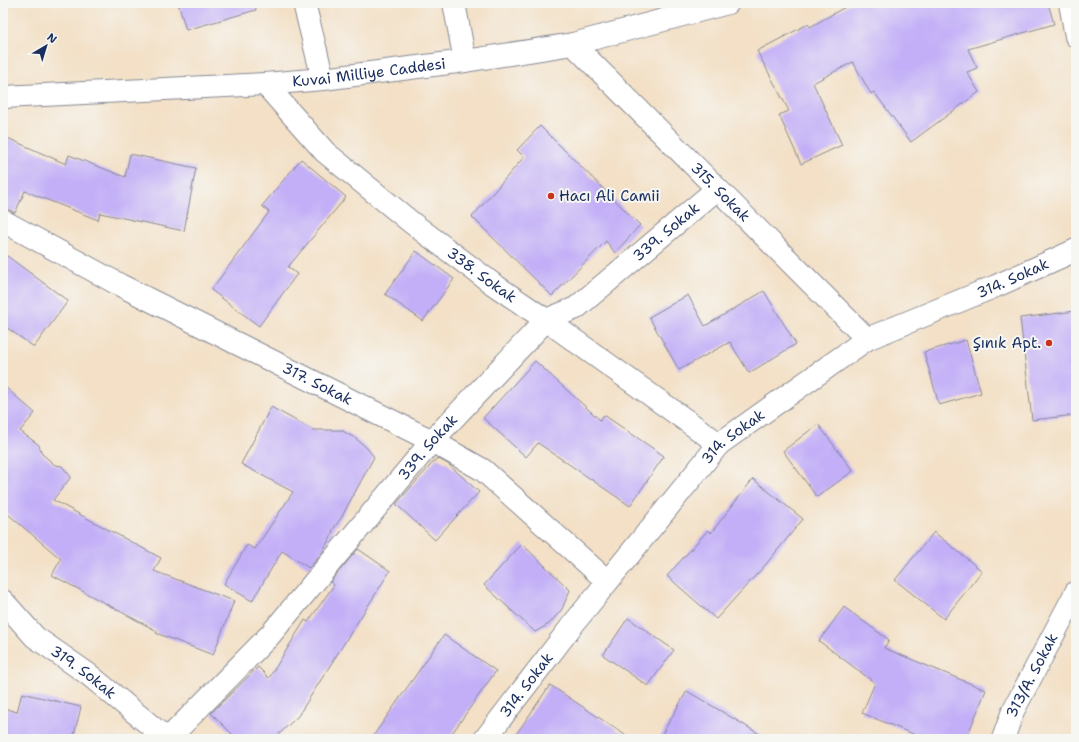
<svg xmlns="http://www.w3.org/2000/svg" width="1079" height="742" viewBox="0 0 1079 742" font-family="'Shantell Sans',sans-serif">
	<style>
		.building { fill: #c2aff7 }
		.lines { fill: none; stroke-linecap: round; stroke-linejoin: round }
		.street-casing { stroke: #878892; stroke-width: 24 }
		.secondary-casing { stroke: #878892; stroke-width: 24 }
		.street { stroke: #fff; stroke-width: 22 }
		.secondary { stroke: #fff; stroke-width: 22 }
		.poi-dot { fill: #c8321e; stroke: #f6f6f2; stroke-width: 1.5 }
		.labels { text-anchor: middle; dominant-baseline: central; stroke-width: 4; stroke-linejoin: round; paint-order: stroke }
		.street-label { font-size: 15px; fill: #1b2f5e; stroke: #f6f6f2 }
		.poi-label { font-size: 15px; fill: #1b2f5e; stroke: #f6f6f2; text-anchor: start }
	</style>
	<rect width="100%" height="100%" fill="#f6f6f2"/>
	<filter id="ink" filterUnits="userSpaceOnUse"><feTurbulence type="fractalNoise" baseFrequency=".025" numOctaves="2"/><feDisplacementMap in="SourceGraphic" scale="8" xChannelSelector="R" yChannelSelector="G"/><feConvolveMatrix kernelMatrix="1 2 1 2 8 2 1 2 1" color-interpolation-filters="sRGB"/></filter>
	<filter id="wash" filterUnits="userSpaceOnUse"><feTurbulence type="fractalNoise" baseFrequency=".012" numOctaves="4" result="noise"/><feDisplacementMap in="SourceGraphic" scale="16" xChannelSelector="R" yChannelSelector="G"/><feGaussianBlur stdDeviation="0.9" result="paint"/><feColorMatrix in="noise" values="0 0 0 0 0 0 0 0 0 0 0 0 0 0 0 0 0 1.4 0 .05"/><feComposite in="paint" operator="in"/></filter>
	<g filter="url(#wash)">
		<rect width="100%" height="100%" fill="#f3e0c6"/>
		<g id="blocks">
			<g class="building">
				<path d="M178,3H255L256,10L186,30Z"/>
				<path d="M852,3H1048L1054,24L968,49L977,68L967,72L979,92L911,142L874,92L871,94L853,62L813,83L842,145L801,164L779,115L789,111L757,51L808,24L810,27Z"/>
				<path d="M540,126L640,225L615,253L606,241L552,296L472,217L524,157L517,150Z"/>
				<path d="M3,136L66,164L69,155L125,177L130,154L196,168L184,231L100,213L98,220L25,191L15,213L9,210L3,209Z"/>
				<path d="M301,159L346,197L288,267L297,274L259,326L211,290L269,212L262,206Z"/>
				<path d="M416,251L454,279L423,321L385,294Z"/>
				<path d="M3,253L68,301L34,347L3,325Z"/>
				<path d="M764,291L796,344L749,373L730,342L679,370L649,317L688,295L705,326Z"/>
				<path d="M1076,311V415L1032,420L1020,318Z"/>
				<path d="M966,340L981,393L939,405L924,352Z"/>
				<path d="M535,361L600,420L604,415L664,456L630,506L538,443L526,457L483,418Z"/>
				<path d="M3,385L35,413L20,431L39,445L42,454L55,465L62,466L71,477L53,500L161,558L154,571L234,601L213,655L156,633L157,631L52,575L61,559L3,510Z"/>
				<path d="M271,407L313,430H341L355,438L366,447L374,457L341,518L332,531L333,532L322,553L309,568L282,551L252,601L224,584L247,545L255,549L293,492L241,464Z"/>
				<path d="M818,424L853,471L817,497L783,451Z"/>
				<path d="M437,458L448,464L479,492L435,540L396,504Z"/>
				<path d="M753,479L803,519L767,563L716,619L667,576L708,530L711,533Z"/>
				<path d="M934,532L982,571L944,619L895,580Z"/>
				<path d="M522,544L570,590L562,609L549,624L535,632L484,585Z"/>
				<path d="M358,549L390,571L298,716L274,739H237L211,713L258,667L269,678L305,620L308,622L334,585L330,582Z"/>
				<path d="M844,607L889,640L884,648L986,690L966,739H925L862,713L875,683L819,641Z"/>
				<path d="M628,618L674,650L648,686L603,655Z"/>
				<path d="M444,635L496,671L448,739H371Z"/>
				<path d="M550,685L631,739H513Z"/>
				<path d="M687,691L768,739H659Z"/>
				<path d="M22,693L81,707L73,739H3V708L17,712Z"/>
			</g>
		</g>
	</g>
	<g filter="url(#ink)">
		<use href="#blocks" fill-opacity="0" stroke="#878892" stroke-width="1"/>
		<g class="lines">
			<g class="street-casing">
				<g id="street">
					<path d="M304,3L323,79"/>
					<path d="M454,3L465,61"/>
					<path d="M1070,3L1076,36"/>
					<path id="s1" d="M573,44L867,339"/>
					<path id="s2" d="M265,84L325,152L412,223L493,284L546,320L719,444"/>
					<path id="s3" d="M3,221L120,285L432,441L483,470L607,581"/>
					<path id="s4" d="M3,601L35,637L88,674L167,739"/>
					<path id="s5" d="M168,739L270,635L432,441L546,320L576,308L717,189"/>
					<path id="s6" d="M485,739L574,623L719,444L867,339L996,286L1076,250"/>
					<path id="s7" d="M1003,739L1013,711L1076,592"/>
				</g>
			</g>
			<g class="secondary-casing">
				<g id="secondary">
					<path id="s8" d="M3,97L265,84L323,79L465,61L573,44L728,3"/>
				</g>
			</g>
			<use href="#street" class="street"/>
			<use href="#secondary" class="secondary"/>
		</g>
	</g>
	<g class="poi-dot">
		<circle cx="551" cy="196" r="4"/>
		<circle cx="1049" cy="343" r="4"/>
	</g>
	<g class="labels">
		<g class="street-label">
			<text stroke="none"><textPath href="#s8" startOffset="367">Kuvai Milliye Caddesi</textPath></text>
			<text stroke="none"><textPath href="#s1" startOffset="209">315. Sokak</textPath></text>
			<text stroke="none"><textPath href="#s5" startOffset="715">339. Sokak</textPath></text>
			<text stroke="none"><textPath href="#s2" startOffset="290">338. Sokak</textPath></text>
			<text stroke="none"><textPath href="#s6" startOffset="716">314. Sokak</textPath></text>
			<text stroke="none"><textPath href="#s3" startOffset="354">317. Sokak</textPath></text>
			<text stroke="none"><textPath href="#s6" startOffset="392">314. Sokak</textPath></text>
			<text stroke="none"><textPath href="#s5" startOffset="391">339. Sokak</textPath></text>
			<text stroke="none"><textPath href="#s4" startOffset="108">319. Sokak</textPath></text>
			<text stroke="none"><textPath href="#s7" startOffset="70">313/A. Sokak</textPath></text>
			<text stroke="none"><textPath href="#s6" startOffset="68">314. Sokak</textPath></text>
		</g>
		<g class="poi-label">
			<text x="559" y="196">Hacı Ali Camii</text>
			<text x="1041" y="343" text-anchor="end">Şınık Apt.</text>
		</g>
	</g>
	<rect width="1079" height="742" fill="none" stroke="#f6f6f2" stroke-width="16"/>
	<g transform="translate(46 46) rotate(38)" stroke="#f6f6f2" stroke-width="3" paint-order="stroke">
	<path d="M0-3L7 15L0 10L-7 15Z" fill="#1b2f5e"/>
	<text y="-6" font-size="11" font-weight="bold" text-anchor="middle" fill="#1b2f5e">N</text>
	</g>
</svg>
